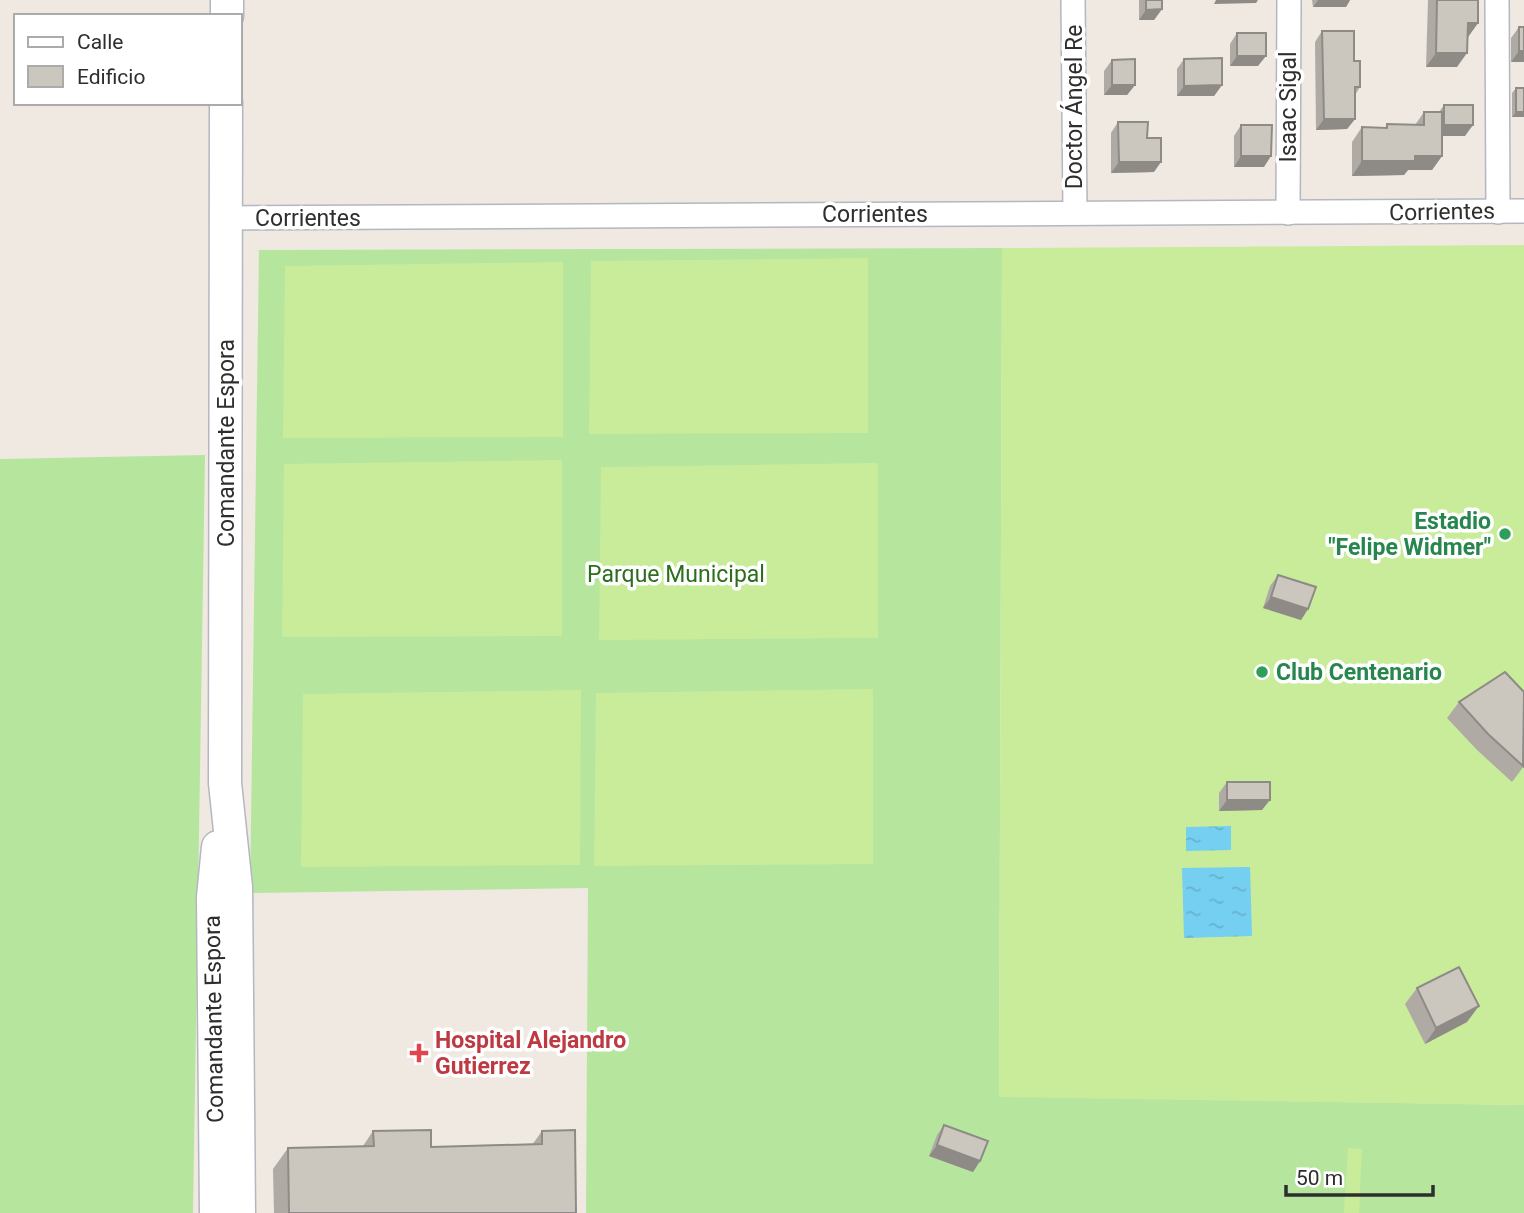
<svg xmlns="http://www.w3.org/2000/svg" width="1524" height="1213" viewBox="0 0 1524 1213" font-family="Roboto,sans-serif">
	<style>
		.grass { fill: #b6e59e }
		.pitch { fill: #c9ec9a }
		.water { fill: url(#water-ripples) }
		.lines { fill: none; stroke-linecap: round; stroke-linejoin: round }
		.street-casing { stroke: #b4b7c1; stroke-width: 26 }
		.secondary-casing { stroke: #b4b7c1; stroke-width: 35 }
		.street { stroke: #fff; stroke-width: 23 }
		.secondary { stroke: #fff; stroke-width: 32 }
		.wall { fill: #afaba4 }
		.shaded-wall { fill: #8e8b86 }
		.building { fill: #cbc7bf; stroke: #8e8b86; stroke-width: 2 }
		.leisure-dot { fill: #2e9e5b; stroke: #fff; stroke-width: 2.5 }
		.health-dot { fill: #e0444e; stroke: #fff; stroke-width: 2.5 }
		.labels { text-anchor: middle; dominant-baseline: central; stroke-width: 7; stroke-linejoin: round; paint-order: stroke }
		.street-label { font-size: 23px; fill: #2e2e2e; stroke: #fff }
		.leisure-label { font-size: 23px; font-weight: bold; fill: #27864d; stroke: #fff; text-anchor: end }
		.park-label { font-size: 23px; fill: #2c6e1b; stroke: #fff }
		.health-label { font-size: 23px; font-weight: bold; fill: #be3a42; stroke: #fff; text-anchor: start }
	</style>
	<defs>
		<pattern id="water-ripples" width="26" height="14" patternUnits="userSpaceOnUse" patternTransform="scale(1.75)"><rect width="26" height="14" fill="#75cff0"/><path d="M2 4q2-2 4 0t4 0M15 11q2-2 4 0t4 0" fill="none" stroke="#66b2ce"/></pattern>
	</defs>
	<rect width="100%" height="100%" fill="#efe9e1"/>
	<g class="grass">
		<path d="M1002,248L999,1096L1524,1105V1213H586L588,888L250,893L259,250Z"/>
		<path d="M205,455L193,1213H0V459Z"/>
	</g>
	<g class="pitch">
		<path d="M1524,245V1105L999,1097L1002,248Z"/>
		<path d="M868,258V433L589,434L591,261Z"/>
		<path d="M563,262V437L283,438L285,266Z"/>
		<path d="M562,460V636L282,637L284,464Z"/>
		<path d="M878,463V638L599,640L601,467Z"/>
		<path d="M873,689V864L594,866L596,693Z"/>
		<path d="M581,690L580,865L301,867L303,694Z"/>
		<path d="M1348,1148L1362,1149L1359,1213H1344Z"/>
	</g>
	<g class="water">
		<path d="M1231,826V850L1186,851V827Z"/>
		<path d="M1250,867L1252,936L1184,938L1182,868Z"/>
	</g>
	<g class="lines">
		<g class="street-casing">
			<g id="street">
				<path d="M1073,0L1075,213"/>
				<path d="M1497,0L1498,212"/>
				<path d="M1288,213L1289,0"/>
				<path d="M225,218L1524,211"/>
			</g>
		</g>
		<g class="secondary-casing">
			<g id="secondary">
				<path d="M227,16V0"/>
				<path d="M226,103L225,783L236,887L239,1213"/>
				<path d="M216,1213L213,897L218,847"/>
			</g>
		</g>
		<use href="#street" class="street"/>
		<use href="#secondary" class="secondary"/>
	</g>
	<g class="wall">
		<path d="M1139,0H1162V9L1154,20H1139Z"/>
		<path d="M1312,0H1350L1346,7H1313Z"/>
		<path d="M1428,0H1478V23L1468,37L1457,67H1426Z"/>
		<path d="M1519,27L1524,62H1511V38Z"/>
		<path d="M1322,31L1354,61L1360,87L1355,95V119L1347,129L1316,130L1315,42Z"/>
		<path d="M1237,33L1258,66H1230V44Z"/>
		<path d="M1184,59L1222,85L1214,96H1177V69Z"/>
		<path d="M1112,60L1135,85L1127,95H1104V71Z"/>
		<path d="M1516,88L1524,117H1512V93Z"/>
		<path d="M1444,105L1465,136H1442V156L1432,170H1408L1404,175L1352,176V142L1362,127L1385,128L1387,124L1415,125L1424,112H1439Z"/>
		<path d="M1118,122L1147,138L1154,172L1111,173V133Z"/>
		<path d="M1241,125L1264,167H1234V136Z"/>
		<path d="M1278,575L1308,609L1301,620L1263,608L1270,586Z"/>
		<path d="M1524,692V766L1512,782L1477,750L1447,718L1459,702Z"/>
		<path d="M1227,782L1262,810L1219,811V793Z"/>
		<path d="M1417,988L1467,1022L1425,1044L1405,1004Z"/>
		<path d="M944,1125L980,1161L973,1172L929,1156L937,1135Z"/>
		<path d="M373,1131L431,1147L532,1145L542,1131L576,1213H274L273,1169L288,1148L363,1146Z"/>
	</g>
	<g class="shaded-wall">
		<path d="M1216,0H1258L1256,3L1214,4Z"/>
		<path d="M1318,0H1350L1346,7H1313Z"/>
		<path d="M1162,9L1154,20H1139L1146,10Z"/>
		<path d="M1468,23H1478L1468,37H1458Z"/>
		<path d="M1519,51H1524V62H1511Z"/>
		<path d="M1436,53H1467L1457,67H1426Z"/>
		<path d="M1237,56H1266L1258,66H1230Z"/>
		<path d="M1112,85H1135L1127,95H1104Z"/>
		<path d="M1222,85L1214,96H1177L1184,86Z"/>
		<path d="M1516,112H1524V117H1512Z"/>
		<path d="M1324,119H1355L1347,129L1316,130Z"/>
		<path d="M1444,125H1473L1465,136H1437Z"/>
		<path d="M1241,156H1271L1264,167H1234Z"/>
		<path d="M1415,156H1442L1432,170H1408L1404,175L1352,176L1362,161Z"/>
		<path d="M1119,162H1161L1154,172L1111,173Z"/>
		<path d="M1271,597L1308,609L1301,620L1263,608Z"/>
		<path d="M1227,800H1270L1262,810L1219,811Z"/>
		<path d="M1479,1006L1467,1022L1425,1044L1436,1028Z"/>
		<path d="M937,1145L980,1161L973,1172L929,1156Z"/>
	</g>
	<g class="building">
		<path d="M1146,0H1162V9L1146,10Z"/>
		<path d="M1437,0H1478V23H1468L1467,53H1436Z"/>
		<rect x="1519" y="27" width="5" height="24"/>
		<path d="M1322,31H1354V61H1360V87H1355V119H1324Z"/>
		<rect x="1237" y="33" width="29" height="23"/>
		<path d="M1222,58V85L1184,86V59Z"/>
		<path d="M1135,59V85H1112V60Z"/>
		<rect x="1516" y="88" width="8" height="24"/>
		<rect x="1444" y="105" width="29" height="20"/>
		<path d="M1424,112H1442V156H1415V161H1362V127L1387,128V124L1424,125Z"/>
		<path d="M1118,122H1148L1147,138H1161V162H1119Z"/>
		<path d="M1241,125H1272L1271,156H1241Z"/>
		<path d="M1278,575L1316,587L1308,609L1271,597Z"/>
		<path d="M1505,672L1524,692L1523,766L1488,734L1459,702Z"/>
		<rect x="1227" y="782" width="43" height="18"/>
		<path d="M1459,967L1479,1006L1436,1028L1417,988Z"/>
		<path d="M944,1125L988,1141L980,1161L937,1145Z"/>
		<path d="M431,1130V1147L542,1144V1131L575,1130L576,1213H289L288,1148L374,1146L373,1131Z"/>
	</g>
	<g class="leisure-dot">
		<circle cx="1505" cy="534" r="7"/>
		<circle cx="1262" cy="672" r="7"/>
	</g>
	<path class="health-dot" d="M415.5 1042.5h7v7h7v7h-7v7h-7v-7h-7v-7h7z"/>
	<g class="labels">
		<g class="street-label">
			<text transform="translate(1074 107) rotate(-90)">Doctor Ángel Re</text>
			<text transform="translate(1288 107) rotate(-90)">Isaac Sigal</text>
			<text transform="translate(1442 212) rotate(-1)">Corrientes</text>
			<text x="875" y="214">Corrientes</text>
			<text x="308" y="218">Corrientes</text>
			<text transform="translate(226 443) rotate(-90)">Comandante Espora</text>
			<text transform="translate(214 1019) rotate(-91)">Comandante Espora</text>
		</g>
		<g class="leisure-label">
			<text x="1491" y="521">Estadio<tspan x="1491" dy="26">"Felipe Widmer"</tspan></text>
			<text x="1276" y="672" text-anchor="start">Club Centenario</text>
		</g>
		<g class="park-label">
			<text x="676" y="574">Parque Municipal</text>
		</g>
		<g class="health-label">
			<text x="435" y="1040">Hospital Alejandro<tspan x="435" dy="26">Gutierrez</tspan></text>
		</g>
	</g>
	<rect x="14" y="14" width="228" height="91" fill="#ffffff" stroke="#ababab" stroke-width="2"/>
	<rect x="28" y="37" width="35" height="10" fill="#ffffff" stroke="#ababab" stroke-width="2"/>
	<text x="77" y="49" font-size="21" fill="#2e2e2e">Calle</text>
	<rect x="28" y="66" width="35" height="21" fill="#cbc7bf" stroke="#ababab" stroke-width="2"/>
	<text x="77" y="84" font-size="21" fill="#2e2e2e">Edificio</text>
	<path d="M1286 1185v10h147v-10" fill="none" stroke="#2e2e2e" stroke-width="3.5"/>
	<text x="1296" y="1185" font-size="21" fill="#2e2e2e" stroke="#ffffff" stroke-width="5" paint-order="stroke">50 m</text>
</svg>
